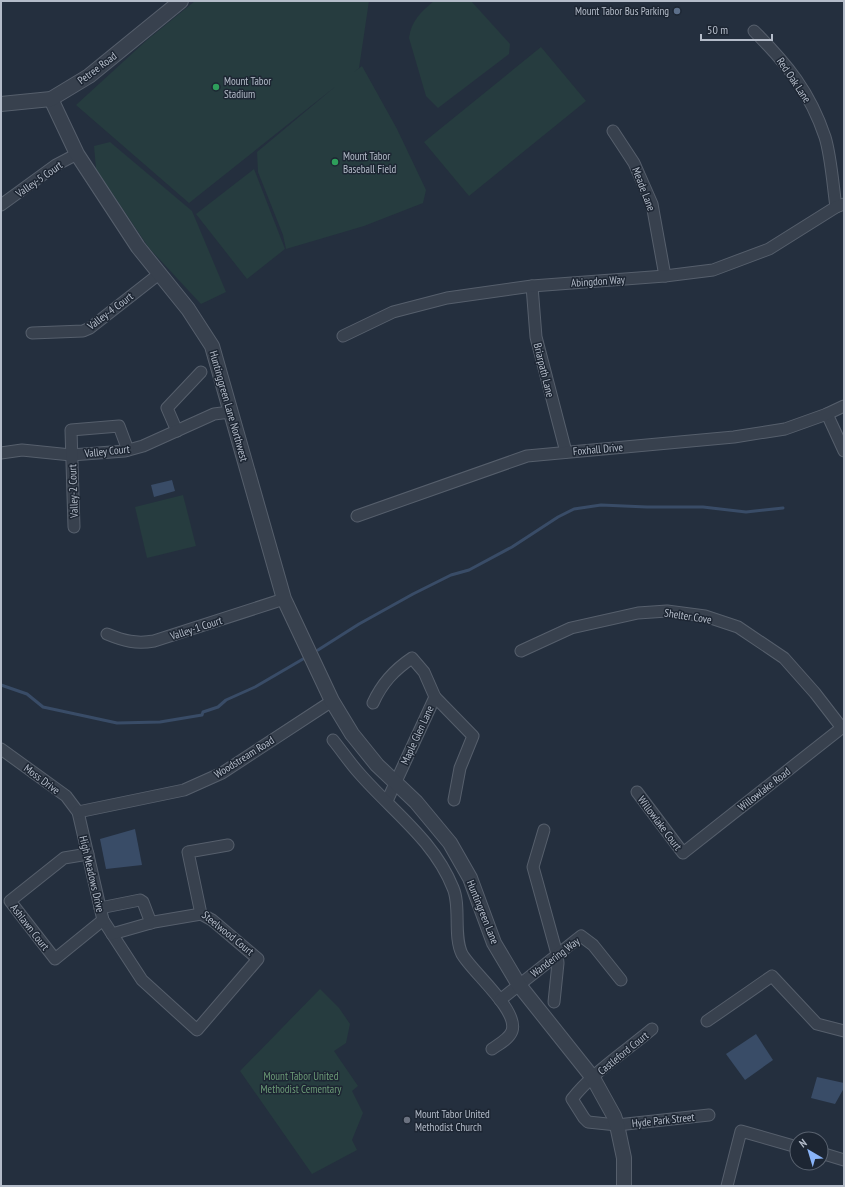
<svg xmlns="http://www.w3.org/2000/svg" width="845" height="1187" viewBox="0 0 845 1187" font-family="'PT Sans Narrow',sans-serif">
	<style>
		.green { fill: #263c3f }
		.water { fill: #394c67 }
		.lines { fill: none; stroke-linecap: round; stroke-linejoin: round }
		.stream { stroke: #394c67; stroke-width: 3 }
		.minor-casing { stroke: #565f6c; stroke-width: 13 }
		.tertiary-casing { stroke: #565f6c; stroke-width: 16 }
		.minor { stroke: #38414e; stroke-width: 11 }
		.tertiary { stroke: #38414e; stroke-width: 14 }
		.service-dot { fill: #5c6f8a; stroke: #1d2633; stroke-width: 1.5 }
		.leisure-dot { fill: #2e9e5b; stroke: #1d2633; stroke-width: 1.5 }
		.worship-dot { fill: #6b7280; stroke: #1d2633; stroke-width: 1.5 }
		.labels { text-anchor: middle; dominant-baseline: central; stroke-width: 3; stroke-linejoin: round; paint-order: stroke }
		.poi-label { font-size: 11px; fill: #b4bcc9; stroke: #1d2633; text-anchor: start }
		.street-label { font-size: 11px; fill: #b4bcc9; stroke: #1d2633 }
		.park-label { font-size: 11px; fill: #6b9a76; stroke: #1d2633 }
	</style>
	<rect width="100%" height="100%" fill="#242f3e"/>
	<g class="green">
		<path d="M195,1H369L359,68L353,73L362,66L397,129L426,190L423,203L364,226L286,249L283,235L258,172L257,152L336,86L189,203L76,105L147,40Z"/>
		<path d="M434,1H471L510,44L509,54L438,108L426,96L409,38C411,21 421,12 434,1Z"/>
		<path d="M541,47L586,101L469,196L424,142Z"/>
		<path d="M110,142L192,211L226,292L201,304L149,248L96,169L94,146Z"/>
		<path d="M254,169L285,249L247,279L196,214Z"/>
		<path d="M183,495L196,546L147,558L135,507Z"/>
		<path d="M320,989L339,1008L350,1024L346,1043L334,1051L358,1086L352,1091L363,1113L352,1140L357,1150L312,1174L240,1071Z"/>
	</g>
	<g class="water">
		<path d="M172,480L175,491L154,497L151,485Z"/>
		<path d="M135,829L142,865L106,869L100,839Z"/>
		<path d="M756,1034L773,1060L745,1080L726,1054Z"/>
		<path d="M817,1077L844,1083V1088L835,1104L811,1098Z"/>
	</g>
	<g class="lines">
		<g class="stream">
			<path d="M318,650L359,624L413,594L451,575L469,570L512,547L558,517L574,509L601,505L647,507H703L746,512L783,508"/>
			<path d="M1,685L27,694L43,707L117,723L160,722L202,715L203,712L218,707L226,700L255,687L303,659"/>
		</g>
		<g class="minor-casing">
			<g id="minor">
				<path d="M754,31C787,64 810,92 825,137C831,156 833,186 836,207"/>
				<path d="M613,131L634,163L652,204L665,276"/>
				<path d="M1,205L56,165L77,154"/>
				<path d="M532,286L536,337L566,452"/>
				<path d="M32,333L83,331L90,328L159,274"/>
				<path d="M343,336L393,312L447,298L532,286L665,276L713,270L769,249L836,207L844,204"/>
				<path d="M827,414L844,451"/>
				<path d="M177,431L167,408L201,372"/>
				<path d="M1,453L22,450L71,455L125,451L143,446L214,414L230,412"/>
				<path d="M357,516L527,456L734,437L785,429L827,414L844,406"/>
				<path d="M74,527L71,430L119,426L128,450"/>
				<path d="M107,634C124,641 136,644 154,641L284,599"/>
				<path d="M521,651L571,628L638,613L667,611L705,616L738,627L784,658L815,693L842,728"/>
				<path d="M435,697L473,736L460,768L454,800"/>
				<path d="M373,703C382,683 394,670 412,658L424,672L435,697L387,801"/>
				<path d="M333,740C342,751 350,763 359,773C392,811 434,840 453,888C461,906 453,936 462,954C472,972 519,1010 512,1031C509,1039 499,1044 492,1049"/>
				<path d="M1,749L66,796L78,812L103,920L142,980L197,1030L258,959L212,920L201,914L188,852L228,845"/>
				<path d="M637,792L683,853L844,726"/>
				<path d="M78,812L184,790L222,773L332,701"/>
				<path d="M544,830L533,867L557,954L558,963L554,1002"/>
				<path d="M88,854L64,858L10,901L55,959L103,920"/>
				<path d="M100,908L140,900L143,902L151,923"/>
				<path d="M112,934L154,922L201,914"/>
				<path d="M500,1000L581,936L593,945L621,980"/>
				<path d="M707,1021L772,976L817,1024L844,1031"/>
				<path d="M652,1029C627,1050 592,1073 572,1099L584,1118L588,1122L617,1125L709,1115"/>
				<path d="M821,1153L844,1160"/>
				<path d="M727,1186L741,1131L797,1147"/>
			</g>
		</g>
		<g class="tertiary-casing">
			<g id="tertiary">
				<path d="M51,99L77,154L138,247L188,309L212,346L284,599L332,701L352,734L377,765L416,802L450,843L470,878L494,943L519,985L593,1078L614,1116L617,1125L624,1158V1186"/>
				<path d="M1,104L51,99L89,76L181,1"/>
			</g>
		</g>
		<use href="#minor" class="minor"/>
		<use href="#tertiary" class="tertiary"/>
	</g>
	<circle class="service-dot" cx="677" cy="11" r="4"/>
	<g class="leisure-dot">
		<circle cx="216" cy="87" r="4"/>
		<circle cx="335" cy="162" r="4"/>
	</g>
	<circle class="worship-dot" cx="407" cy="1120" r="4"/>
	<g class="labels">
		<g class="poi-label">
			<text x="669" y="11" text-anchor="end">Mount Tabor Bus Parking</text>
			<text x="224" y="81">Mount Tabor<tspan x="224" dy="13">Stadium</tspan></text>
			<text x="343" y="156">Mount Tabor<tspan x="343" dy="13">Baseball Field</tspan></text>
			<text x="415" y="1114">Mount Tabor United<tspan x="415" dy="13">Methodist Church</tspan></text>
		</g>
		<g class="street-label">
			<text transform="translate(97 68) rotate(-37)">Petree Road</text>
			<text transform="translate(794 80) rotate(56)">Red Oak Lane</text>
			<text transform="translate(39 179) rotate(-35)">Valley-5 Court</text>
			<text transform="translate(644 189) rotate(69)">Meade Lane</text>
			<text transform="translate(598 281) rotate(-4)">Abingdon Way</text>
			<text transform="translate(110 311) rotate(-37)">Valley-4 Court</text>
			<text transform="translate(544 370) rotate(76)">Briarpath Lane</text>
			<text transform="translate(229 406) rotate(74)">Huntinggreen Lane Northwest</text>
			<text transform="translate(598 449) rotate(-5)">Foxhall Drive</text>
			<text transform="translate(107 451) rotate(-6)">Valley Court</text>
			<text transform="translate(73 491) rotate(-92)">Valley-2 Court</text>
			<text transform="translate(688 616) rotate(9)">Shelter Cove</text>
			<text transform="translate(196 628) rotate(-18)">Valley-1 Court</text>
			<text transform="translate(417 735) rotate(-65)">Maple Glen Lane</text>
			<text transform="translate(244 757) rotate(-32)">Woodstream Road</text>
			<text transform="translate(42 779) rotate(37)">Moss Drive</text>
			<text transform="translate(764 789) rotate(-38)">Willowlake Road</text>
			<text transform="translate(660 823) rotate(53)">Willowlake Court</text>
			<text transform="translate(92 874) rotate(77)">High Meadows Drive</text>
			<text transform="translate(483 912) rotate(68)">Huntingreen Lane</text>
			<text transform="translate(30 927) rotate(52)">Ashlawn Court</text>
			<text transform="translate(228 933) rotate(39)">Steelwood Court</text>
			<text transform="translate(555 957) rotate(-37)">Wandering Way</text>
			<text transform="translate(623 1053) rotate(-39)">Castleford Court</text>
			<text transform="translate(663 1120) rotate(-6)">Hyde Park Street</text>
		</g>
		<g class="park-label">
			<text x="301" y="1076">Mount Tabor United<tspan x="301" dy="13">Methodist Cementary</tspan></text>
		</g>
	</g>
	<rect width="845" height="1187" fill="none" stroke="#b4bcc9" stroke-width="4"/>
	<g transform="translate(809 1151) rotate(322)"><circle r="19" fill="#1d2633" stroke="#59626f"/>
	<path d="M0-3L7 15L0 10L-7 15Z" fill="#8ab4f8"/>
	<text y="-6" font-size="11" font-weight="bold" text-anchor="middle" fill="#b4bcc9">N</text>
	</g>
	<path d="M701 34v6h71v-6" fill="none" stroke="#b4bcc9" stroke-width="2"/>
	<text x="707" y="34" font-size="12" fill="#b4bcc9" stroke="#1d2633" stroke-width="3" paint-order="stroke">50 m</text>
</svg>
